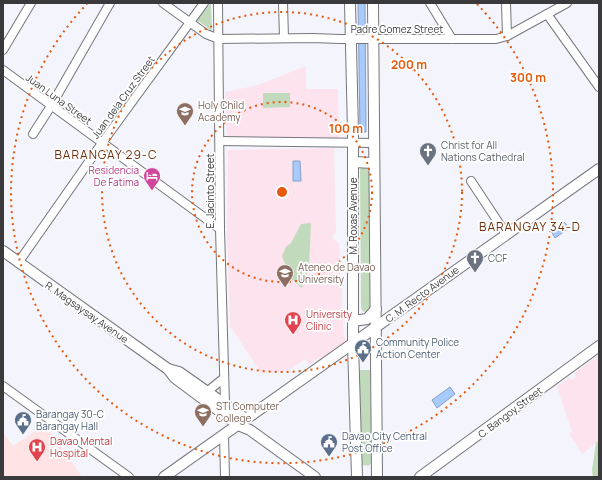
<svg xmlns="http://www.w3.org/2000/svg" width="602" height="480" viewBox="0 0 602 480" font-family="Manrope,sans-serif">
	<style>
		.education { fill: #fce3ee }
		.medical { fill: #ffe3e5 }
		.green { fill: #c1dabb }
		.water { fill: #a8cafd; stroke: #879fc3 }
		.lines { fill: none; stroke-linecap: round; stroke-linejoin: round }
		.minor-casing { stroke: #76767c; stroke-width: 10 }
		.major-casing { stroke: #76767c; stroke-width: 12 }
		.minor { stroke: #fff; stroke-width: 8 }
		.major { stroke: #fff; stroke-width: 10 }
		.ring { fill: none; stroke: #e8590c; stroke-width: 2; stroke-dasharray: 2 4 }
		.labels { text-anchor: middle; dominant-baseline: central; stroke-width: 3.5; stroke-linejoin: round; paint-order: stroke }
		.street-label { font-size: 10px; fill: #3a3a3d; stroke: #fff }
		.education-label { font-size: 10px; fill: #785e54; stroke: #fff; text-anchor: start }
		.worship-label { font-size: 10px; fill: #5b616d; stroke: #fff; text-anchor: start }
		.hotel-label { font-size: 10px; fill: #b23c85; stroke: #fff; text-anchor: end }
		.health-label { font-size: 10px; fill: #be3a42; stroke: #fff; text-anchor: start }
		.service-label { font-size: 10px; fill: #4e5e75; stroke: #fff; text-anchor: start }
		.quarter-label { font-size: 12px; letter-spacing: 1px; fill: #6d2e09; stroke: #fff }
		.centre { fill: #e8590c; stroke: #fff; stroke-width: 2 }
		.ring-label { font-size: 12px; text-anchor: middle; font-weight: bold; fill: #e8590c; stroke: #fff; stroke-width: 3.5; stroke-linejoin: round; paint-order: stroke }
	</style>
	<rect width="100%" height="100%" fill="#f4f4fc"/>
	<g class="education">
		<path d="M306,66V89H338L339,138H227L225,92L258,85Z"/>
		<path d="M334,148L336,232L332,237L339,244L344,336L346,339L343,345L321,360L318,358L309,365L305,359L288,371L261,373L234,332L230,327L227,240L228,150Z"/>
		<path d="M599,355V441L582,454L569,434L572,431L557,387L569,377L572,380L576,377L574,373Z"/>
	</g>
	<path class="medical" d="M44,425L48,428L82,477H3V433L13,446Z"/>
	<g class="green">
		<path d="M211,3L212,31L197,20Z"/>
		<path d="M263,93H290V107L263,108Z"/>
		<path d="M366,166L369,171L370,307L369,311L366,312L362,311L361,307L360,170L361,167Z"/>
		<path d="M311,223L309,267L302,288L286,274L288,272L282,256L286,247L291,243L301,224Z"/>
		<path d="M359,370H370L372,460L370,465C366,466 364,466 361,463Z"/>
		<path d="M599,441V477H593L592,470L596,443Z"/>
	</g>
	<g class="water">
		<path d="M358,3H365L366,132H360Z"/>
		<path d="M293,161H300L301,181H293Z"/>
		<path d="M564,222L569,228L555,238L551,231Z"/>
		<path d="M450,387L455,394L437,408L432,400Z"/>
	</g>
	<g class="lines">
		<g class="minor-casing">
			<g id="minor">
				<path d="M163,3L206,34L219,39L313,38L340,39H496L507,36L567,3"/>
				<path d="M218,3L220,229L225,404"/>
				<path d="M283,3L284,38"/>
				<path d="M430,3L452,39"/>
				<path d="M506,3L507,36"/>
				<path d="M547,14L599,87"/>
				<path d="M3,50L31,3"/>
				<path d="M3,70L220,229"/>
				<path d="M33,134L51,106L110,3"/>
				<path d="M220,141L374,143"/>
				<path d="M471,181L506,234"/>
				<path d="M18,263L102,143L204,3"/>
				<path d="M3,386L129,477"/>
				<path d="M208,391L224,378"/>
				<path d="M224,435L225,477"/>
			</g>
		</g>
		<g class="major-casing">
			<g id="major">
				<path d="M350,3L353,132V344L357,477"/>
				<path d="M373,3L377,477"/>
				<path d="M353,162L374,163"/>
				<path d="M3,251L168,369L175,378L238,425L250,430L315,477"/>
				<path d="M353,321L367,319L376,309"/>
				<path d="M168,369L179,372L246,419"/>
				<path d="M164,477L599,169"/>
				<path d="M420,477L599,346"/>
			</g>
		</g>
		<use href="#minor" class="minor"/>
		<use href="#major" class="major"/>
	</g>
	<g class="ring">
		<circle cx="282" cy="192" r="90"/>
		<circle cx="282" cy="192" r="180"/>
		<path d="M477 4A271 271 0 1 1 87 4"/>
	</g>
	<defs>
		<g id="school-pin" transform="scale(0.9)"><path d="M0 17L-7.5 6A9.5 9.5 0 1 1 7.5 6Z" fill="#8d6e63" stroke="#fff"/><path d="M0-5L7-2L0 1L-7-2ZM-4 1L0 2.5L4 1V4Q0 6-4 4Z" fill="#fff"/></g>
		<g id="church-pin" transform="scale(0.9)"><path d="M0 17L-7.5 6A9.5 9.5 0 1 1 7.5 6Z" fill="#6b7280" stroke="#fff"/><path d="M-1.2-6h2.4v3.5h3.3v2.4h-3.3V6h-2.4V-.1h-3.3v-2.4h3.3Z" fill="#fff"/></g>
		<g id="hotel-pin" transform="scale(0.9)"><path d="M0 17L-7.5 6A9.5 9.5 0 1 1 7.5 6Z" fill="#d1479c" stroke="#fff"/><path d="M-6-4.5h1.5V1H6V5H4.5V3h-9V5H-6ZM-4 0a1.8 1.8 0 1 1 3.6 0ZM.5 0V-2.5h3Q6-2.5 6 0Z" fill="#fff"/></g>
		<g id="university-pin" transform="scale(0.9)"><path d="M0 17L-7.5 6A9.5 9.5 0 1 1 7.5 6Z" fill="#8d6e63" stroke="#fff"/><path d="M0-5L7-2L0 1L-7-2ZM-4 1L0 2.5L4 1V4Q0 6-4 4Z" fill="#fff"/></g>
		<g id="hospital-pin" transform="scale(0.9)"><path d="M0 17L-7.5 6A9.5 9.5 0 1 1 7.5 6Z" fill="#e0444e" stroke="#fff"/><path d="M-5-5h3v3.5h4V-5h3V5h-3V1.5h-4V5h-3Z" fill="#fff"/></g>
		<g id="civic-pin" transform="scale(0.9)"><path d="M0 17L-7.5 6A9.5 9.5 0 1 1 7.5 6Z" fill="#5c6f8a" stroke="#fff"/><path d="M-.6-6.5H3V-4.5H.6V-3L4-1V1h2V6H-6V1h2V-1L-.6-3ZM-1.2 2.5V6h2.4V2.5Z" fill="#fff"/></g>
	</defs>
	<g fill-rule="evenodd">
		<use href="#school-pin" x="185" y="111"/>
		<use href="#church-pin" x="428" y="151"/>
		<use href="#hotel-pin" x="152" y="176"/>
		<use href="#church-pin" x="475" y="258"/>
		<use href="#university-pin" x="285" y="273"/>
		<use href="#hospital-pin" x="293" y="320"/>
		<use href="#civic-pin" x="363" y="348"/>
		<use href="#university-pin" x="203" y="412"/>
		<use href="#civic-pin" x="23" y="420"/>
		<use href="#civic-pin" x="329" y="442"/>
		<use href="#hospital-pin" x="37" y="447"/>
	</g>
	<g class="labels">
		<g class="street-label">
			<text x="397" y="29">Padre Gomez Street</text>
			<text transform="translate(123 97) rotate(-54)">Juan dela Cruz Street</text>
			<text transform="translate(59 99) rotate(36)">Juan Luna Street</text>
			<text transform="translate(210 191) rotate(-90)">E. Jacinto Street</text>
			<text transform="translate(353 216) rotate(-90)">M. Roxas Avenue</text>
			<text transform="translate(422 294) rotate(-36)">C. M. Recto Avenue</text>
			<text transform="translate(87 312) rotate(35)">R. Magsaysay Avenue</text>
			<text transform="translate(510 412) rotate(-37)">C. Bangoy Street</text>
		</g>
		<g class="education-label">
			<text x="198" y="105">Holy Child<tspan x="198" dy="12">Academy</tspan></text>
			<text x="298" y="267">Ateneo de Davao<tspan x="298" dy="12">University</tspan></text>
			<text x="216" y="406">STI Computer<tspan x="216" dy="12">College</tspan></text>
		</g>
		<g class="worship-label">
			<text x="441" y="145">Christ for All<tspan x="441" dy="12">Nations Cathedral</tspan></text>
			<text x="488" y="258">CCF</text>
		</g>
		<g class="hotel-label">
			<text x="139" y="170">Residencia<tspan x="139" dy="12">De Fatima</tspan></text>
		</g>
		<g class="health-label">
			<text x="306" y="314">University<tspan x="306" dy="12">Clinic</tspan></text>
			<text x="50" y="441">Davao Mental<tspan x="50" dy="12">Hospital</tspan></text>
		</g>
		<g class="service-label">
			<text x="376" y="342">Community Police<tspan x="376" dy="12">Action Center</tspan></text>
			<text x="36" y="414">Barangay 30-C<tspan x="36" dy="12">Barangay Hall</tspan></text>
			<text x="342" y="436">Davao City Central<tspan x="342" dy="12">Post Office</tspan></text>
		</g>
		<g class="quarter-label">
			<text x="106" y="154">BARANGAY 29-C</text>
			<text x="530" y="226">BARANGAY 34-D</text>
		</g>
	</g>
	<circle cx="282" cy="192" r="6" class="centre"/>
	<g class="ring-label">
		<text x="409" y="69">200 m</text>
		<text x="528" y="82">300 m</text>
		<text x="346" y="133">100 m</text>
	</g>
	<rect width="602" height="480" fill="none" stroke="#3a3a3d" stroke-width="8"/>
</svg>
